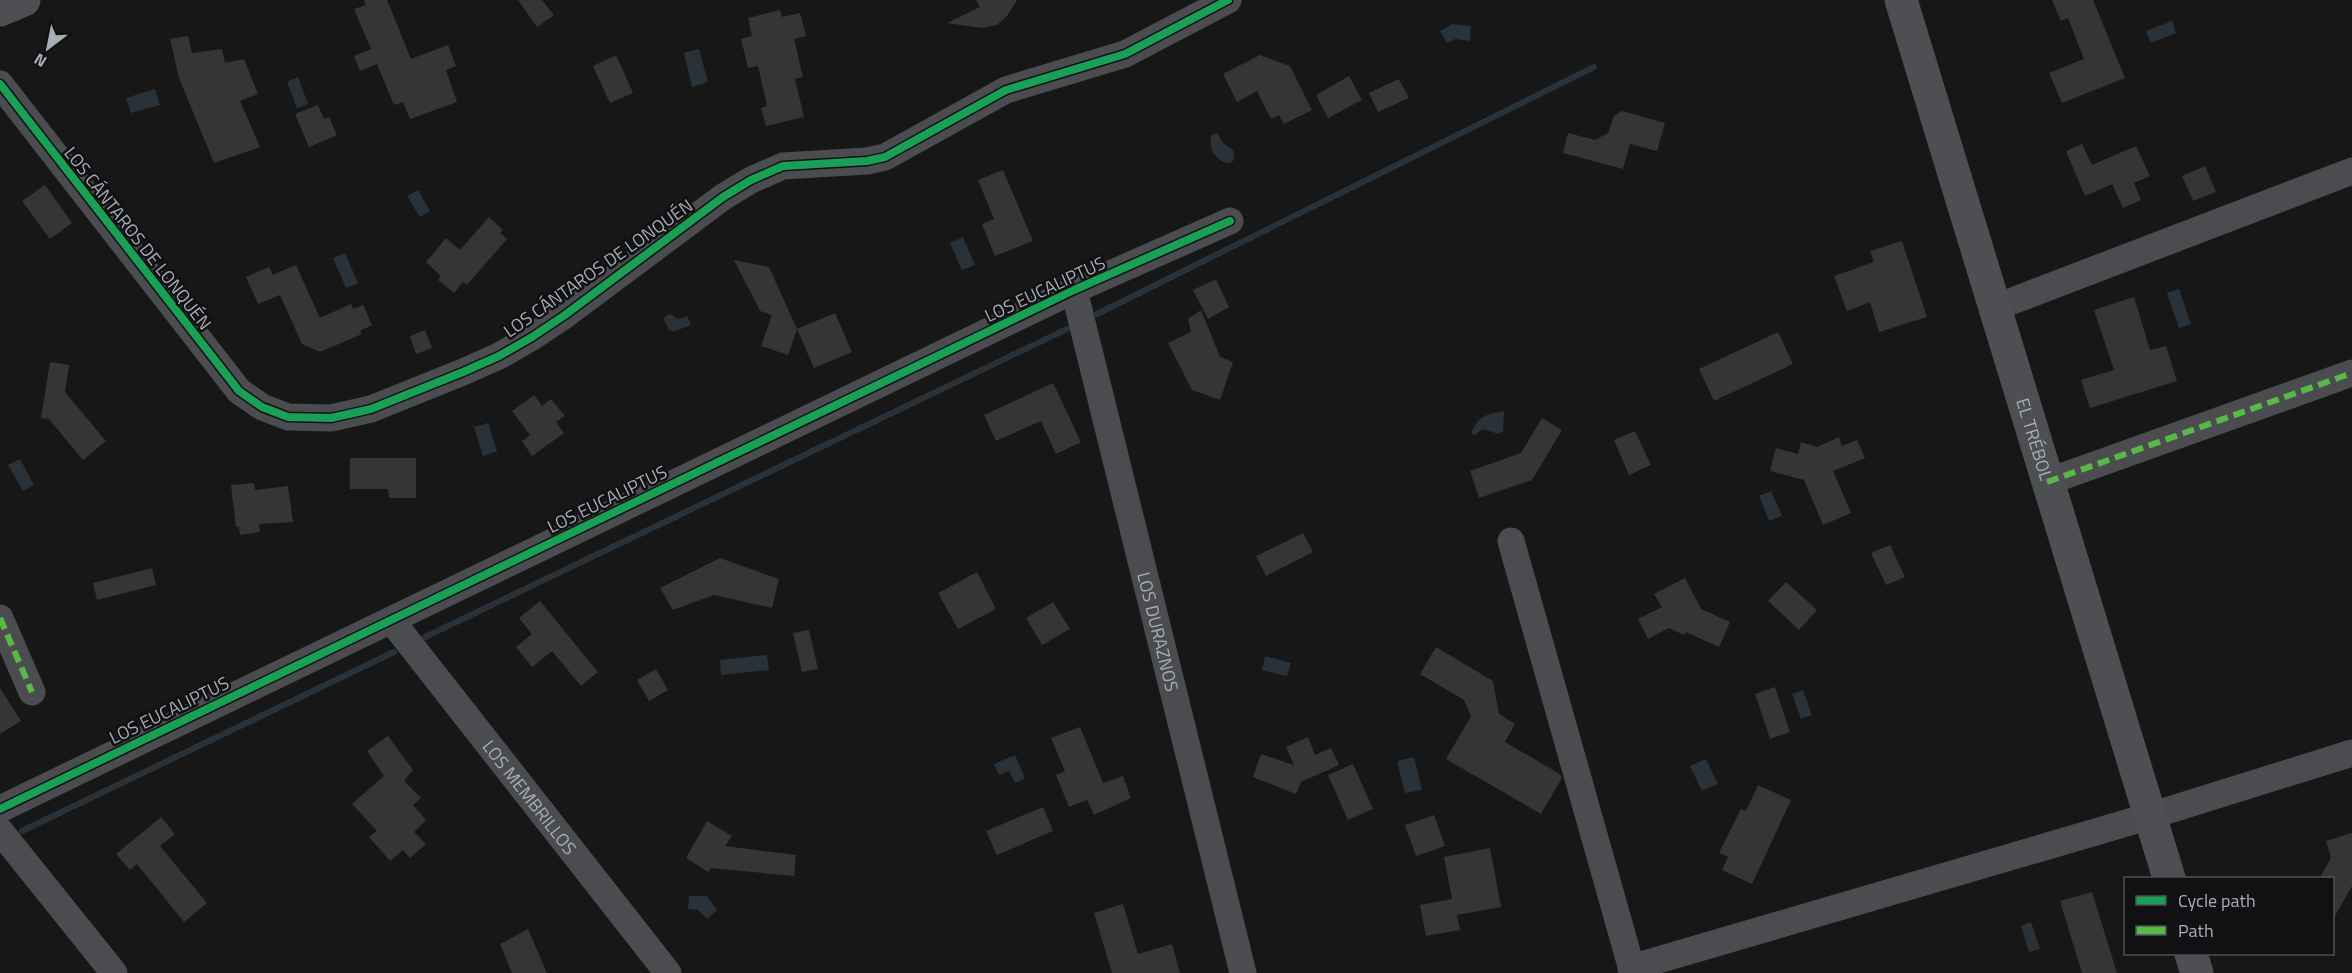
<svg xmlns="http://www.w3.org/2000/svg" width="2352" height="973" viewBox="0 0 2352 973" font-family="'Titillium Web',sans-serif">
	<style>
		.water { fill: #2a3239 }
		.lines { fill: none; stroke-linecap: round; stroke-linejoin: round }
		.stream { stroke: #2a3239; stroke-width: 6 }
		.building { fill: #353536 }
		.minor { stroke: #4b4c50; stroke-width: 27 }
		.major { stroke: #4d4f52; stroke-width: 33 }
		.quiet { stroke: #58b947; stroke-width: 6; stroke-dasharray: 12 6; stroke-linecap: butt }
		.cycleway-casing { stroke: #111113; stroke-width: 11 }
		.cycleway { stroke: #1a9f57; stroke-width: 8 }
		.labels { text-anchor: middle; dominant-baseline: central; stroke-width: 5; stroke-linejoin: round; paint-order: stroke }
		.street-label { font-size: 18px; fill: #a8aeb8; stroke: #111113 }
	</style>
	<rect width="100%" height="100%" fill="#171717"/>
	<g class="water">
		<path d="M2172,21L2176,33L2151,43L2146,31Z"/>
		<path d="M1452,24L1471,26L1470,41L1455,39L1447,43L1440,31Z"/>
		<path d="M699,49L708,82L692,87L684,53Z"/>
		<path d="M298,77L308,104L297,108L287,82Z"/>
		<path d="M155,89L160,105L131,113L126,98Z"/>
		<path d="M1217,133L1224,144L1233,150L1234,160L1230,163C1218,164 1206,147 1212,135Z"/>
		<path d="M418,190L430,211L420,217L407,196Z"/>
		<path d="M963,237L975,265L962,270L950,243Z"/>
		<path d="M345,253L358,283L346,288L333,258Z"/>
		<path d="M2179,289L2191,324L2179,328L2167,293Z"/>
		<path d="M670,314L678,319L687,316L691,325L675,331L669,330L663,318Z"/>
		<path d="M1504,411L1503,431L1499,434L1482,429L1475,435L1471,434C1479,415 1484,415 1504,411Z"/>
		<path d="M488,423L497,451L483,456L474,427Z"/>
		<path d="M20,459L34,485L23,491L8,465Z"/>
		<path d="M1771,491L1782,516L1769,521L1759,496Z"/>
		<path d="M767,655L769,670L721,675L720,660Z"/>
		<path d="M1265,656L1291,663L1287,676L1262,670Z"/>
		<path d="M1803,690L1812,715L1801,719L1792,694Z"/>
		<path d="M1015,755L1025,778L1015,783L1009,771L999,775L994,764Z"/>
		<path d="M1414,757L1422,790L1405,793L1397,761Z"/>
		<path d="M1706,759L1718,784L1702,791L1690,766Z"/>
		<path d="M689,896H707L717,910L707,919L698,910L688,909Z"/>
		<path d="M2031,922L2040,949L2029,952L2021,926Z"/>
	</g>
	<g class="lines">
		<g class="stream">
			<path d="M1097,314L1594,67"/>
			<path d="M425,637L1067,329"/>
			<path d="M22,831L394,652"/>
		</g>
	</g>
	<g class="building">
		<path d="M364,0H387L411,59L448,45L456,66L446,70L457,102L410,119L403,102L394,105L377,64L360,71L354,56L371,49L354,9L366,5Z"/>
		<path d="M518,0H542L554,15L537,27Z"/>
		<path d="M976,0H1017L1007,16L997,25L982,28L947,23L980,7Z"/>
		<path d="M2052,0H2093L2125,78L2062,103L2049,73L2084,59L2068,18L2061,21Z"/>
		<path d="M780,10L782,17L800,13L806,36L794,39L803,77L795,79L804,117L766,126L761,108L767,106L758,66L748,68L741,39L752,36L748,18Z"/>
		<path d="M188,36L192,53L222,49L225,63L244,59L258,94L240,101L260,147L214,163L179,78L170,39Z"/>
		<path d="M616,55L633,93L610,103L593,66Z"/>
		<path d="M1260,55L1290,66L1312,110L1284,124L1279,115L1271,119L1257,91L1237,102L1223,74Z"/>
		<path d="M1349,76L1362,100L1328,118L1316,95Z"/>
		<path d="M1399,79L1409,98L1378,112L1369,93Z"/>
		<path d="M318,105L324,119L329,117L337,135L309,147L295,114Z"/>
		<path d="M1622,111L1665,123L1657,151L1630,144L1623,169L1563,153L1568,133L1595,140L1608,133L1614,116Z"/>
		<path d="M2082,144L2092,165L2136,146L2150,176L2134,183L2141,200L2123,208L2112,184L2085,196L2066,151Z"/>
		<path d="M2205,166L2216,192L2193,201L2182,176Z"/>
		<path d="M1003,170L1033,241L995,256L982,224L994,219L978,180Z"/>
		<path d="M45,185L72,223L50,239L22,201Z"/>
		<path d="M489,217L503,230L500,233L507,239L467,285L463,282L454,293L438,280L441,276L426,262L446,238L460,250Z"/>
		<path d="M1902,241L1927,317L1879,332L1870,302L1847,311L1834,276L1874,262L1870,251Z"/>
		<path d="M734,260L769,267L797,329L788,355L761,346L772,315L760,311Z"/>
		<path d="M296,265L320,318L351,304L353,309L363,305L372,325L360,331L362,334L320,352L302,344L280,295L258,304L246,277L269,267L273,275Z"/>
		<path d="M1216,279L1229,307L1208,319L1193,290Z"/>
		<path d="M2134,297L2150,350L2166,346L2177,381L2090,408L2081,380L2114,370L2094,310Z"/>
		<path d="M1201,310L1220,357L1233,362L1220,400L1192,390L1168,343L1191,332L1188,319Z"/>
		<path d="M835,313L852,352L814,368L797,329Z"/>
		<path d="M425,330L432,348L416,354L410,336Z"/>
		<path d="M1778,332L1793,364L1714,401L1699,369Z"/>
		<path d="M50,362L69,365L65,392L106,441L83,460L49,419L41,418Z"/>
		<path d="M1053,383L1081,442L1056,454L1041,421L996,441L984,415Z"/>
		<path d="M534,395L542,406L551,399L565,416L556,422L564,433L532,456L522,441L530,435L512,411Z"/>
		<path d="M1542,418L1562,430L1532,480L1479,498L1470,471L1521,453Z"/>
		<path d="M1635,431L1651,465L1629,475L1614,440Z"/>
		<path d="M1839,437L1842,446L1857,440L1865,458L1833,471L1851,513L1823,525L1804,480L1770,471L1776,448L1798,454L1801,442L1817,447Z"/>
		<path d="M350,458H416V498H389L388,489H350Z"/>
		<path d="M254,483L255,490L288,486L293,522L259,524L260,532L240,535L239,527H236L231,485Z"/>
		<path d="M1303,533L1313,552L1266,576L1256,556Z"/>
		<path d="M1890,545L1905,577L1886,585L1871,553Z"/>
		<path d="M720,558L779,579L772,608L714,595L673,610L660,588Z"/>
		<path d="M152,568L156,585L97,600L93,583Z"/>
		<path d="M977,572L996,609L958,629L938,593Z"/>
		<path d="M1685,578L1701,609L1730,622L1719,647L1686,632L1684,635L1669,628L1648,639L1638,619L1662,607L1654,594Z"/>
		<path d="M1786,582L1817,610L1799,630L1768,601Z"/>
		<path d="M540,601L598,672L581,686L552,651L532,667L516,647L532,634L519,618Z"/>
		<path d="M1053,602L1070,629L1042,645L1026,618Z"/>
		<path d="M809,630L818,669L802,672L793,633Z"/>
		<path d="M1436,647L1493,681L1499,714L1515,724L1505,742L1560,774L1562,778L1541,814L1446,759L1471,716L1464,700L1420,674Z"/>
		<path d="M656,669L668,690L649,701L637,680Z"/>
		<path d="M1775,687L1790,732L1770,739L1755,694Z"/>
		<path d="M0,688L21,721L0,734Z"/>
		<path d="M1080,727L1103,783L1123,776L1131,798L1094,815L1087,800L1069,807L1056,775L1065,771L1051,738Z"/>
		<path d="M388,736L413,770L404,781L421,798L413,805L426,820L414,832L426,844L410,858L403,850L390,861L369,837L377,831L352,804L384,776L367,751Z"/>
		<path d="M1308,737L1315,755L1331,748L1339,765L1301,782L1296,794L1253,777L1261,754L1294,765L1286,747Z"/>
		<path d="M1353,764L1373,809L1348,820L1328,775Z"/>
		<path d="M1758,785L1791,800L1752,884L1722,870L1728,857L1719,853L1741,809L1746,811Z"/>
		<path d="M1043,807L1053,831L997,855L986,831Z"/>
		<path d="M1434,815L1445,846L1416,856L1405,825Z"/>
		<path d="M161,817L175,834L160,846L207,903L184,922L137,864L130,870L116,854Z"/>
		<path d="M707,821L732,836L725,846L796,855L794,876L711,868L708,872L686,858Z"/>
		<path d="M2352,833V886L2332,921V879H2319L2331,858L2326,841Z"/>
		<path d="M1490,848L1501,907L1457,915L1460,930L1426,936L1420,905L1452,899L1444,857Z"/>
		<path d="M2092,892L2117,973H2082L2060,901Z"/>
		<path d="M1123,904L1138,954L1172,944L1180,973H1112L1094,913Z"/>
		<path d="M528,929L547,973H512L500,944Z"/>
	</g>
	<g class="lines">
		<g class="minor">
			<path d="M0,84L239,391L262,407L288,417L331,418L371,409L463,372L499,356L532,337L565,315L723,197L751,180L783,166L867,161L885,157L1006,90L1125,54L1228,0"/>
			<path id="s1" d="M1074,290L1243,973"/>
			<path d="M1994,308L2352,171"/>
			<path d="M2047,482L2352,373"/>
			<path d="M1511,541L1633,973"/>
			<path d="M0,618L32,692"/>
			<path id="s2" d="M391,620L668,973"/>
			<path d="M0,809L1074,290L1230,221"/>
			<path d="M0,831L114,973"/>
			<path d="M1631,968L2150,816L2352,753"/>
		</g>
		<g class="major">
			<path id="s3" d="M1901,0L2169,878"/>
			<path d="M0,10L24,0"/>
			<path d="M2191,954L2197,973"/>
		</g>
		<g class="quiet">
			<path d="M2047,482L2352,373"/>
			<path d="M0,618L32,692"/>
		</g>
		<g class="cycleway-casing">
			<g id="cycleway">
				<path d="M0,84L239,391L262,407L288,417L331,418L371,409L463,372L499,356L532,337L565,315L723,197L751,180L783,166L867,161L885,157L1006,90L1125,54L1228,0"/>
				<path d="M0,809L1074,290L1230,221"/>
			</g>
		</g>
		<use href="#cycleway" class="cycleway"/>
	</g>
	<g class="labels">
		<g class="street-label">
			<text transform="translate(138 238) rotate(52)">LOS CÁNTAROS DE LONQUÉN</text>
			<text transform="translate(598 268) rotate(-35)">LOS CÁNTAROS DE LONQUÉN</text>
			<text transform="translate(1045 289) rotate(-25)">LOS EUCALIPTUS</text>
			<text stroke="none"><textPath href="#s3" startOffset="459">EL TRÉBOL</textPath></text>
			<text transform="translate(607 499) rotate(-26)">LOS EUCALIPTUS</text>
			<text stroke="none"><textPath href="#s1" startOffset="352">LOS DURAZNOS</textPath></text>
			<text transform="translate(169 710) rotate(-26)">LOS EUCALIPTUS</text>
			<text stroke="none"><textPath href="#s2" startOffset="225">LOS MEMBRILLOS</textPath></text>
		</g>
	</g>
	<rect x="2124" y="877" width="210" height="78" fill="#111113" stroke="#4d5055" stroke-width="1.5"/>
	<rect x="2136" y="896" width="30" height="9" fill="#1a9f57" stroke="#4d5055" stroke-width="1.5"/>
	<text x="2178" y="907" font-size="18" fill="#a8aeb8">Cycle path</text>
	<rect x="2136" y="926" width="30" height="9" fill="#58b947" stroke="#4d5055" stroke-width="1.5"/>
	<text x="2178" y="937" font-size="18" fill="#a8aeb8">Path</text>
	<g transform="translate(48 48) rotate(212)" stroke="#111113" stroke-width="4.5" paint-order="stroke">
	<path d="M0-4.5L10 22L0 15L-10 22Z" fill="#a8aeb8"/>
	<text y="-9" font-size="16" font-weight="bold" text-anchor="middle" fill="#a8aeb8">N</text>
	</g>
</svg>
